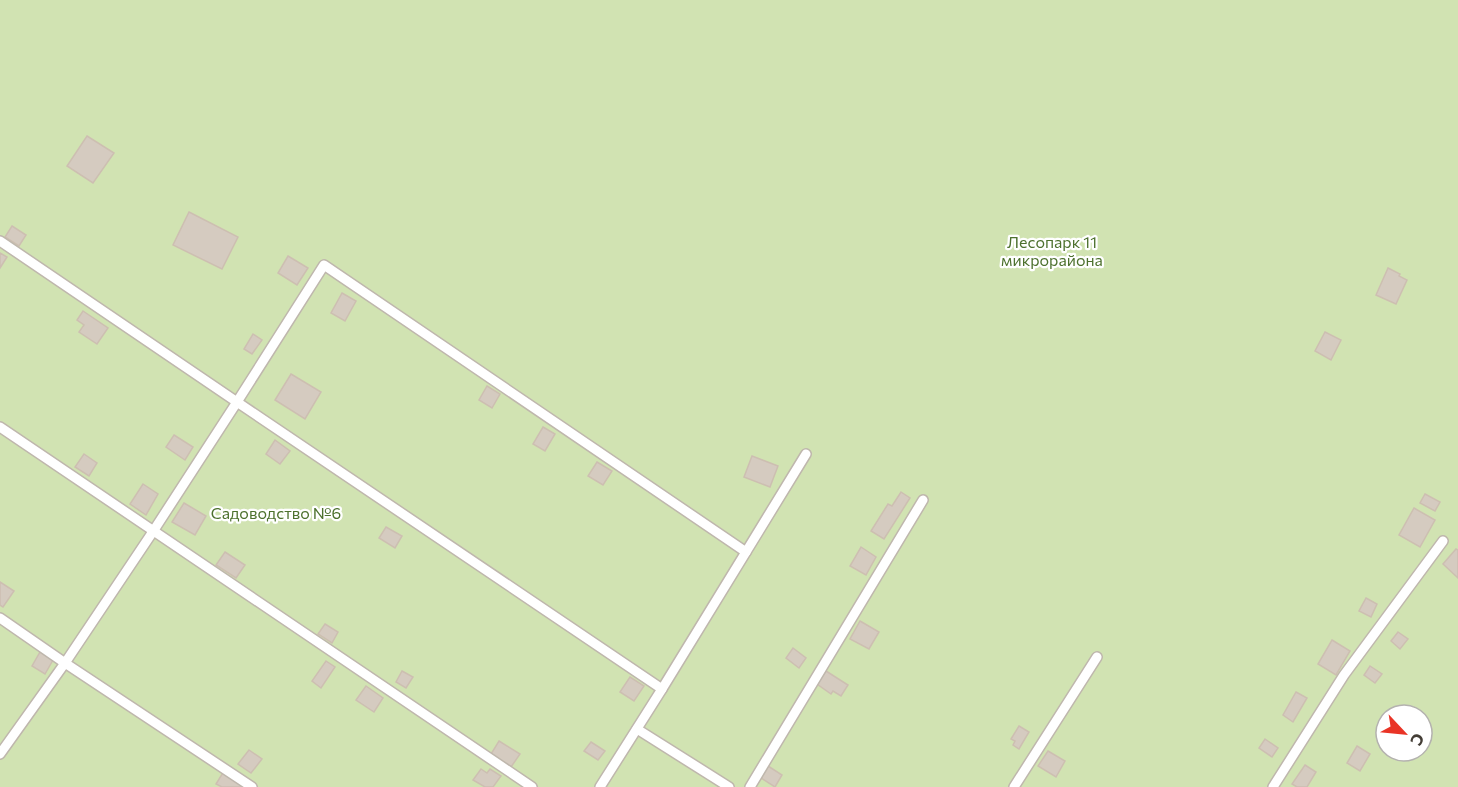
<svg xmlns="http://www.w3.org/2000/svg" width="1458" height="787" viewBox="0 0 1458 787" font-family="Commissioner,sans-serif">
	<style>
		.green { fill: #d1e3b2; fill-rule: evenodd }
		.building { fill: #d5cbc0; stroke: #cdbfb1; stroke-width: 1.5 }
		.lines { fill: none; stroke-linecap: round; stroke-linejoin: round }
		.lane-casing { stroke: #bfb7ad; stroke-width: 12 }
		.lane { stroke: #fff; stroke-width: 9 }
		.labels { text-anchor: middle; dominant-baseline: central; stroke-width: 4.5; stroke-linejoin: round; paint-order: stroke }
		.park-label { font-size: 16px; fill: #4d712e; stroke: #fff }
	</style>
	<rect width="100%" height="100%" fill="#f2ede6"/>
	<path class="green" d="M0,0H1458V787H0ZM1386,715H1422V751H1386Z"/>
	<g class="building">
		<path d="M87,136L114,153L93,183L67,166Z"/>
		<path d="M189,212L238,237L222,269L173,245Z"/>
		<path d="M12,226L26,235L19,246L5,237Z"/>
		<path d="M0,253L7,257L0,268Z"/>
		<path d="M288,256L308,268L297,285L278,273Z"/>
		<path d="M1388,268L1400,274L1399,276L1407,280L1396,304L1376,295Z"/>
		<path d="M342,293L356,301L345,321L331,313Z"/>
		<path d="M83,311L108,328L97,344L79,332L84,325L77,320Z"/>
		<path d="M1325,332L1341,340L1331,360L1315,351Z"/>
		<path d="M253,334L262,340L252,354L244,349Z"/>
		<path d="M291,374L321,392L305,419L275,400Z"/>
		<path d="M487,386L500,394L492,408L479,400Z"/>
		<path d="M543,427L555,434L545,451L533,444Z"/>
		<path d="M174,435L193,447L185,460L166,447Z"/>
		<path d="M275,440L290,451L280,464L266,454Z"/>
		<path d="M84,454L97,463L89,476L75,467Z"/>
		<path d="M752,456L778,466L770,487L744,477Z"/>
		<path d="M597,462L612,471L603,485L588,476Z"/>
		<path d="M143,484L158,494L146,515L130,504Z"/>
		<path d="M901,492L910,498L884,539L871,531L888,504L892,506Z"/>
		<path d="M1425,494L1440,502L1435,511L1420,503Z"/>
		<path d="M184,503L206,516L195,535L172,522Z"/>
		<path d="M1414,508L1435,520L1420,547L1399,535Z"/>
		<path d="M386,527L402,536L395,548L379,538Z"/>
		<path d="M861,547L876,557L866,575L850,566Z"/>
		<path d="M1456,549L1458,550V578L1443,564Z"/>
		<path d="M225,552L245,565L236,578L216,565Z"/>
		<path d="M0,582L14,591L3,607L0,605Z"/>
		<path d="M1366,598L1377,604L1371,617L1359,611Z"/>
		<path d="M860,621L879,632L869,649L850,639Z"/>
		<path d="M325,624L338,632L332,643L318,634Z"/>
		<path d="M1398,632L1408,639L1400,649L1391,641Z"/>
		<path d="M1332,640L1350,651L1336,675L1318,664Z"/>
		<path d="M793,648L806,658L799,668L786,658Z"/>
		<path d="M40,652L53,660L45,674L32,666Z"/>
		<path d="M326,661L335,667L321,688L312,681Z"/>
		<path d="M1370,666L1382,674L1375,683L1364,675Z"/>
		<path d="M402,671L413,677L406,688L396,682Z"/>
		<path d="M826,671L848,685L841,696L833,691L831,694L817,684Z"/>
		<path d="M630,677L644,686L634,701L620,692Z"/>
		<path d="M366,686L383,698L374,712L356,700Z"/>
		<path d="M1296,692L1307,698L1293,722L1283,715Z"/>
		<path d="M1019,726L1029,732L1019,749L1013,745L1015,741L1011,739Z"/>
		<path d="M1265,739L1278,748L1272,757L1259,748Z"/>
		<path d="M499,741L520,754L511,767L491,754Z"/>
		<path d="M591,742L605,751L598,760L584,751Z"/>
		<path d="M1357,746L1370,754L1360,771L1347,763Z"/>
		<path d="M249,750L262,759L251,773L238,764Z"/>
		<path d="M1048,751L1065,761L1056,777L1038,766Z"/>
		<path d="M1305,765L1316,772L1307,787H1297L1292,784Z"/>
		<path d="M768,766L782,775L775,787L761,778Z"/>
		<path d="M481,769L487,773L490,769L501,776L493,787H485L473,780Z"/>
		<path d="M224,771L243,784L241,787H222L216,784Z"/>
	</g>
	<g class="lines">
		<g class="lane-casing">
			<g id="lane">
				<path d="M0,241L237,402L324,265L746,552"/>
				<path d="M0,427L532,787"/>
				<path d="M0,618L65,663L0,754"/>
				<path d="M662,689L806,454"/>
				<path d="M637,729L729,787"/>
				<path d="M252,787L65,663L154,530L237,402L662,689L600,787"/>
				<path d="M750,787L923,500"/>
				<path d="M1014,787L1097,657"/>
				<path d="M1273,787L1344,675L1443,541"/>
			</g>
		</g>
		<use href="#lane" class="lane"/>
	</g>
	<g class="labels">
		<g class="park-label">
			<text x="1052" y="241">Лесопарк 11<tspan x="1052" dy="18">микрорайона</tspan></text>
			<text x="276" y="512">Садоводство №6</text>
		</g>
	</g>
	<g transform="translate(1404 733) rotate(116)"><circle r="28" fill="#ffffff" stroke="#b4b2af" stroke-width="1.5"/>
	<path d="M0-4.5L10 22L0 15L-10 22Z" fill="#e93426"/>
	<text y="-9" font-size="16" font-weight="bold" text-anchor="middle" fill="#443e36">С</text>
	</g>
</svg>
